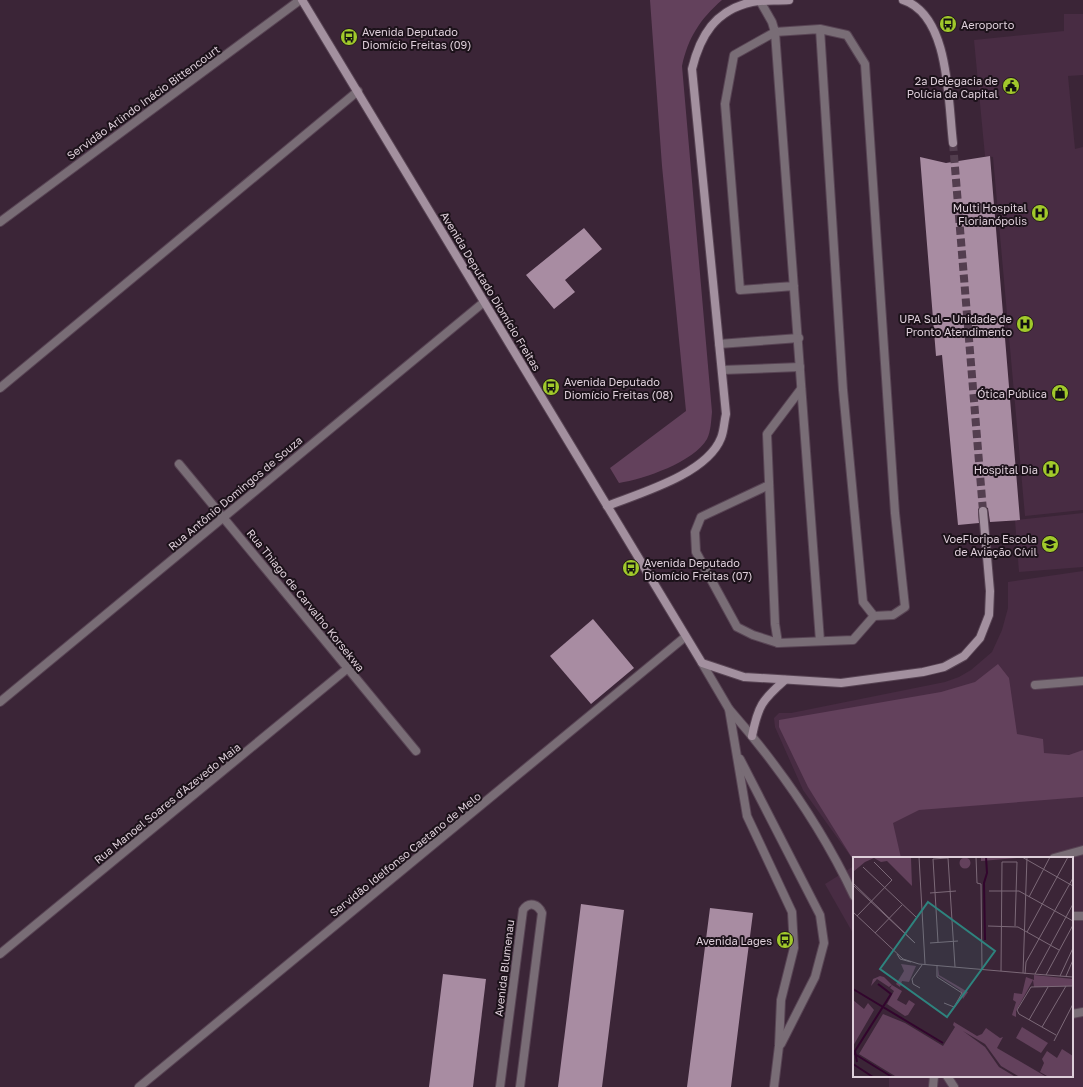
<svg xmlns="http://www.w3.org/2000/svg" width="1083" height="1087" viewBox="0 0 1083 1087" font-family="'Golos Text',sans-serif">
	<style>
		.built { fill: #482c43 }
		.green { fill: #63415c }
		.building { fill: #a88ca2 }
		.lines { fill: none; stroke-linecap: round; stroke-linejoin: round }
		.secondary-tunnel { stroke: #533e4f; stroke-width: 8; stroke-dasharray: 8 4; stroke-linecap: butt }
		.lane-casing { stroke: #584454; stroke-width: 10 }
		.street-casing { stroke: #584454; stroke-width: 10 }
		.secondary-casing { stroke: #584454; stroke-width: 10 }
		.lane { stroke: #796d76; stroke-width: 8 }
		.street { stroke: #796d76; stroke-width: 8 }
		.secondary { stroke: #a3909f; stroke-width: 8 }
		.labels { text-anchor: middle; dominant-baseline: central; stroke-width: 4; stroke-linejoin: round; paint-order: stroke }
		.poi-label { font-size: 11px; fill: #decfda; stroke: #1c121a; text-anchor: end }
		.street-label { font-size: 11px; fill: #decfda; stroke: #1c121a }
		.inset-river { fill: none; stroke: #32052d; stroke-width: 2 }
		.inset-road { fill: none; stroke: #7c6978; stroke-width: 1 }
		.view { fill: #2e837e; fill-opacity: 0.15; stroke: #2e837e; stroke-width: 2 }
		.inset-edge { fill: none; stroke: #decfda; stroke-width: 2 }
	</style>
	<rect width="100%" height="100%" fill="#3b2537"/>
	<g class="built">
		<path d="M1064,14H1083V75L1068,76L1075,149L1083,147V510L1025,516L993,157L985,156L974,40L1064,31Z"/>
		<path d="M1083,513V567L1019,572L1015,520Z"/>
		<path d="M1083,571V1087H889V1076H1072V858H854V861L803,790L775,727L774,718L779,713H791L945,682L959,677L971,670L992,652L1002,630L1008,608V582Z"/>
		<path d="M854,866V935L825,884Z"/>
	</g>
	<g class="green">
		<path d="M650,0H722C700,19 688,38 682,66L712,412C711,421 711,431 707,439C694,462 644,479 619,483L610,468L686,411L662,166Z"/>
		<path d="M998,664L1009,678L1017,734L1043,739L1044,753L1069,755L1083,750V797L919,810L893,823L901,858H854V861L808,787L779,727V720L941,692L975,682Z"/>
	</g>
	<g class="building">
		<path d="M990,156L1020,520L990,522L988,508L983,506L978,509L979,523L958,525L942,355L936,356L920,157L946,163Z"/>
		<path d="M584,228L602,249L565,280L575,292L554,309L526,275Z"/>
		<path d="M593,619L634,668L591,704L550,656Z"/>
		<path d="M581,904L624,910L602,1087H558Z"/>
		<path d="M710,908L753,913L742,998L731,1087H687Z"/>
		<path d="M443,974L486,979L473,1087H429Z"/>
	</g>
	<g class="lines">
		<path class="secondary-tunnel" d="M953,143L983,511"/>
		<g class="lane-casing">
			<g id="lane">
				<path d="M760,1L772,22L775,32L820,29L847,35L865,64L895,513L905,607L893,615L874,616L863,602L843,390L820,29"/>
				<path d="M794,286L740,290L725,104L734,55L775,32L820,641"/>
				<path d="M719,344L799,338"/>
				<path d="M722,370L800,367"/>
				<path d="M0,388L358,91"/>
				<path d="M801,389L767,434L775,624L778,643L853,640L874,616"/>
				<path d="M769,485L701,517L695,532L696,552L737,627L753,635L778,643"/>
				<path d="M1035,685L1083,681"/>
				<path d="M729,709C778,765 822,828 854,896"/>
				<path d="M1054,858L1083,850"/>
				<path d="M1072,916H1083"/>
				<path d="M1072,1014L1083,1012"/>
				<path d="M947,1076L954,1087"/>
				<path d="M933,1087L934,1076"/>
			</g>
		</g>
		<g class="street-casing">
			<g id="street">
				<path d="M0,222L300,0"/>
				<path d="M179,464L416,751"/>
				<path d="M702,663L729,709L747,816L792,912L794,948L781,1000L779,1046L774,1087"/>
				<path d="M0,702L484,302"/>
				<path d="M740,759L820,915L824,943L815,977L781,1044"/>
				<path d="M0,954L348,668"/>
				<path d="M139,1087L685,637"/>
				<path d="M500,1087L523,910C529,901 538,904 542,913L520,1087"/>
			</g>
		</g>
		<g class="secondary-casing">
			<g id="secondary">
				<path d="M302,0L702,663L744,677L841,683L923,672L944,667L964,656L980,638L989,615L990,591L983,511"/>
				<path d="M903,0C950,15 948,102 953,143"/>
				<path d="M607,506C640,493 707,474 721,438C724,431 724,422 726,414L692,69C700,36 715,10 752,2C763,0 777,1 789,0"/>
				<path d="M752,736C758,706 762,700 785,680"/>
			</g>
		</g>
		<use href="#lane" class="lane"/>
		<use href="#street" class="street"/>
		<use href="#secondary" class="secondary"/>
	</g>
	<defs>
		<g id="bus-disc" transform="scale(0.9)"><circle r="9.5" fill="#a1c92b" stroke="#1c121a"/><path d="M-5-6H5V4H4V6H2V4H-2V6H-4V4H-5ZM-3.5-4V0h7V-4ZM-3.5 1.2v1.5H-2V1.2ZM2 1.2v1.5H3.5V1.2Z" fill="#111"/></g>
		<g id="civic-disc" transform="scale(0.9)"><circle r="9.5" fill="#a1c92b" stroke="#1c121a"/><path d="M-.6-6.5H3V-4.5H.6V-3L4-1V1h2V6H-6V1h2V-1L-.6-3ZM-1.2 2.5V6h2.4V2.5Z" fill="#111"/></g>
		<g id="hospital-disc" transform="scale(0.9)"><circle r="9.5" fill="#a1c92b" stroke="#1c121a"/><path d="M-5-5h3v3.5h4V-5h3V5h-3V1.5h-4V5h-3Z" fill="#111"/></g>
		<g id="shop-disc" transform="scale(0.9)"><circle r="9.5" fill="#a1c92b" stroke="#1c121a"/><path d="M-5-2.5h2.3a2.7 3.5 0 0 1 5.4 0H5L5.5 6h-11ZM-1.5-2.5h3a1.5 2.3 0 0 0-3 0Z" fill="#111"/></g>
		<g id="university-disc" transform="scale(0.9)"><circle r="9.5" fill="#a1c92b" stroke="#1c121a"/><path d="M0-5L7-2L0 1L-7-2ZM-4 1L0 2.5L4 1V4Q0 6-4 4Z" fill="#111"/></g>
	</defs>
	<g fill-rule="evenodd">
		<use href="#bus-disc" x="948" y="24"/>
		<use href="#bus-disc" x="349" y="37"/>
		<use href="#civic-disc" x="1011" y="86"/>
		<use href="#hospital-disc" x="1040" y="213"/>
		<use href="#hospital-disc" x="1025" y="324"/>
		<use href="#bus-disc" x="551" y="387"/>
		<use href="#shop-disc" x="1060" y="393"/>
		<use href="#hospital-disc" x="1051" y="469"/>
		<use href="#university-disc" x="1050" y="544"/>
		<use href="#bus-disc" x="631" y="568"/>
		<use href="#bus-disc" x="785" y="940"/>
	</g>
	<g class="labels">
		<g class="poi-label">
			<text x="961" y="24" text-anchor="start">Aeroporto</text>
			<text x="362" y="31" text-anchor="start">Avenida Deputado<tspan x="362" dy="13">Diomício Freitas (09)</tspan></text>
			<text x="998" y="80">2ª Delegacia de<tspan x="998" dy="13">Polícia da Capital</tspan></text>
			<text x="1027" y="207">Multi Hospital<tspan x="1027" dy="13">Florianópolis</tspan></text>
			<text x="1012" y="318">UPA Sul – Unidade de<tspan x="1012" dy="13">Pronto Atendimento</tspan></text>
			<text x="564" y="381" text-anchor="start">Avenida Deputado<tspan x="564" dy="13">Diomício Freitas (08)</tspan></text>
			<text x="1047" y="393">Ótica Pública</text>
			<text x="1038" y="469">Hospital Dia</text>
			<text x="1037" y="538">VoeFloripa Escola<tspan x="1037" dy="13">de Aviação Cívil</tspan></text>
			<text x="644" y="562" text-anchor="start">Avenida Deputado<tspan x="644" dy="13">Diomício Freitas (07)</tspan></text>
			<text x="772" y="940">Avenida Lages</text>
		</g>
		<g class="street-label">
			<text transform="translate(143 102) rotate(-36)">Servidão Arlindo Inácio Bittencourt</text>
			<text transform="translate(491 291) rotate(59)">Avenida Deputado Diomício Freitas</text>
			<text transform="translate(235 493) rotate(-40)">Rua Antônio Domingos de Souza</text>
			<text transform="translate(306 600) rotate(51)">Rua Thiago de Carvalho Korsekwa</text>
			<text transform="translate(167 803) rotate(-39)">Rua Manoel Soares d'Azevedo Maia</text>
			<text transform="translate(405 854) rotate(-39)">Servidão Idelfonso Caetano de Melo</text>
			<text transform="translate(504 968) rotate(-83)">Avenida Blumenau</text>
		</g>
	</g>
	<g transform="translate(853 857)">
		<rect width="220" height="220" fill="#3b2537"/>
		<path d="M106.5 6a5.5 5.5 0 1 1 11 0a5.5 5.5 0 1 1-11 0ZM0,1H58L59,29L34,4L28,5L21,1L12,5L0,15ZM128,1V0L164,1L128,4ZM48,107L63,109L56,125L49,124L47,130L43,127L51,114ZM85,110L86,118L115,135L110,142L107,133L85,119ZM181,118L220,122V129L181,130L180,123L163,154V160L159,158L163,145L160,143L161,136L169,137L173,120L181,123ZM27,119L31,120L39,128L36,130L24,122L18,129L20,122ZM39,128L49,134L44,143L53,148L56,143L62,147L55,158L52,159L34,147L41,134L37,131ZM0,143L11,152L15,146L21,153L0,189ZM30,157L52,166L90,189L102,170L100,168L101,165L124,179L129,177L133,171L147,181L150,180L144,191L192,219H165L148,209L132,187L110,174L132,190L146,210L161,219H42L6,197ZM169,170L195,186L188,196L163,181ZM209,192L220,199V219H194L187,215L191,206L189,202L194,194L204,201Z" fill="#63415c"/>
		<path class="inset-river" d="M132,83L131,26L134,16L133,0M0,132L90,186M0,196L39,220M4,205L2,194L38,137L25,127M0,207L20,220"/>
		<path class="inset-road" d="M66,0L72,107M123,0L124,26L128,27L129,112M169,0L220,29M10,10L63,60M0,26L62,86L0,28M136,34H166L220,64M77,36L103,34M176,40L197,0M0,55L50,102L66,107L181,117M4,59L39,23L21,5M135,69L165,70L206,93M174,75L215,0M22,76L49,48M85,85L80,2L95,1L102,110M77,86L105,84M44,97L47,102L58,105M84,108V120L109,136L101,150L91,146M148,114L149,5H164L162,69M170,116L174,0M172,117L173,105L220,21M181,117L220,120M182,117L220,47M193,118L220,68M207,119L220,91M213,119L220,103M67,131L60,127L59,122L69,108M176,163L195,130M189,170L213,129M203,178L166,157L164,153L178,130L220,129M201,184L220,147"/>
		<path class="view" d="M75,45L142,94L94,160L27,112Z"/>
		<rect width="220" height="220" class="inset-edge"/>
	</g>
</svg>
